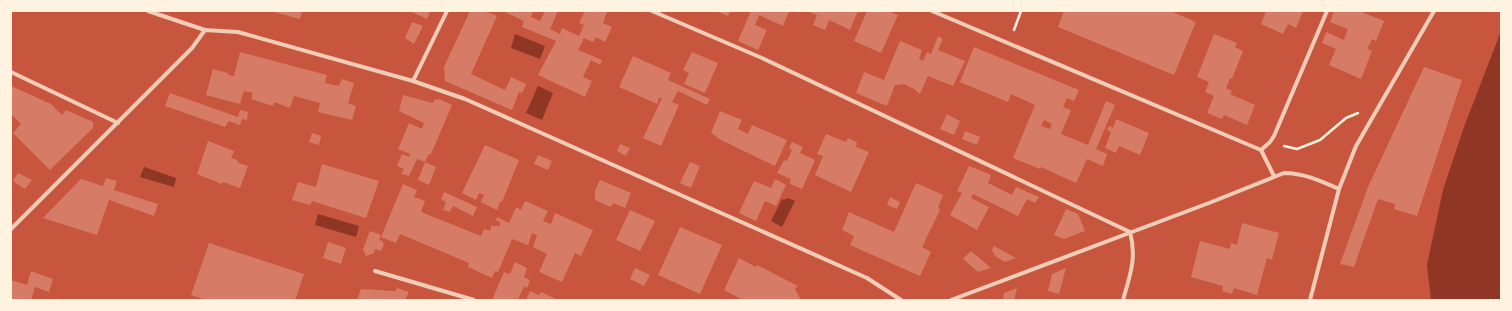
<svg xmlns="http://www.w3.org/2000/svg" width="1512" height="311" viewBox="0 0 1512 311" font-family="'Source Sans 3',sans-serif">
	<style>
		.water { fill: #8f3625 }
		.building { fill: #d67c66; fill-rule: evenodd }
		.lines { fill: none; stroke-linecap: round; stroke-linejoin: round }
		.path { stroke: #fff3e0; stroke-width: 2.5 }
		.minor { stroke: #f1ccb7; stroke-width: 4 }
	</style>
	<rect width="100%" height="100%" fill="#c8553d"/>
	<g class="water">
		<path d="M1501,31V300H1431L1427,265L1443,190L1464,127Z"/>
		<path d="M515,34L545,46L540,59L511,48Z"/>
		<path d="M538,86L553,93L542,120L526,113Z"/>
		<path d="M144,167L176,178L174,187L140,177Z"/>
		<path d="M788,198L795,201L782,227L771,221L782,199L784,200Z"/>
		<path d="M318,214L359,226L356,237L315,225Z"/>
	</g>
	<g class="building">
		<path d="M270,11H302L300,19Z"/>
		<path d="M410,11H430L427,19Z"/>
		<path d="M470,11H484L497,16L471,74L505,90L511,77L526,84L522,93L519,92L512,110L445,81L444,67Z"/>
		<path d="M503,11H533L531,17L540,21L545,11H558L550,29L560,34L562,28L579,36L584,25L579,23L585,11L607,12L603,23L612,27L605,42L596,37L593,42L584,38L578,50L602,60L600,65L591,60L583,77L592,81L585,97L538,75L556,41L522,27L524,21Z"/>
		<path d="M716,11H730L728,16Z"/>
		<path d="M751,11H789L783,26L759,15L755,25L767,30L758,50L738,41Z"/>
		<path d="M808,11H858L850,30L829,20L825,30L813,25L817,15Z"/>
		<path d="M867,11H888L898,15L881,53L854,41Z"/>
		<path d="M1064,11H1170L1196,22L1174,75L1058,27Z"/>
		<path d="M1266,11H1303L1296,28L1288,24L1283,34L1261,24Z"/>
		<path d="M1334,11H1359L1384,21L1376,41L1372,39L1367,49L1372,51L1361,79L1329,65L1336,49L1322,43L1326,32L1344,40L1348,29L1330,22Z"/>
		<path d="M412,22L423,26L414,44L405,38Z"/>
		<path d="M1214,34L1237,43L1235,47L1243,51L1232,79L1230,78L1226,88L1232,91L1230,94L1255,105L1247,125L1224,115L1222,119L1207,113L1214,96L1205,92L1209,82L1197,77Z"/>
		<path d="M938,36L943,39L938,50L965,61L953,86L928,76L920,94L916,91V90L904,84L895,85L887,106L856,93L864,72L884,80L900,41L922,50L919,59L923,61L927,52L931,54Z"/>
		<path d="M974,47L1079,90L1074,101L1067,98L1063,107L1071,110L1061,134L1088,145L1106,101L1115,105L1096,149L1107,154L1103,166L1087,159L1076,183L1041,167L1040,169L1013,158L1035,105L1011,94L1008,102L960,82ZM1044,120L1052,124L1050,129L1041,126Z"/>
		<path d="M240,52L327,75L325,83L339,86L342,79L354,83L348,103L356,106L352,120L318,112L320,103L294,96L290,108L274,102L273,106L251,99L253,93L244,91L240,104L206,95L213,69L228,73V75L234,76Z"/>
		<path d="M692,52L718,63L705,93L684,84L689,73L683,70Z"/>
		<path d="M633,56L671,73L668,80L710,99L707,105L678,91L672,102L679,105L661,146L643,138L662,98H659L657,104L619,87Z"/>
		<path d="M1424,67L1462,80L1417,216L1394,209L1395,204L1378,199L1354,267L1340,264L1368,187Z"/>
		<path d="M11,86L51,104L62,115L66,110L93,122V128L50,170L13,133L21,124L11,114Z"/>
		<path d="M170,93L238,117L240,110L248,112L247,120L242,119L240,125L229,121L225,127L165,106Z"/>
		<path d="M403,95L433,103L434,100L439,99L452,105L431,154H429L425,162L417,159L409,176L401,174L404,169L397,166L402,154L409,157L410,154L398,149L409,123L422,129L424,123L399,111Z"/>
		<path d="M720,111L742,120L738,129L748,134L752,125L787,140L775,166L717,138V137L711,133Z"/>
		<path d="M947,114L960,121L954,135L940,129Z"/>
		<path d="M1116,119L1149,133L1140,155L1119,146L1116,153L1105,148L1111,132L1107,130L1109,126L1113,128Z"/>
		<path d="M965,131L980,137L977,145L962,139Z"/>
		<path d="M312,133L321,136L319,145L309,142Z"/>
		<path d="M826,134L846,142L848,138L857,142L856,147L869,152L851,192L815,175L823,156L817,154Z"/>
		<path d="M208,141L234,151L231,158L237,160L239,163L248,166L240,188L223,182L222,184L197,174Z"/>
		<path d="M792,142L803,147L800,153L815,160L802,189L790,184L791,179L777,173L784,160L787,161L792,150L789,148Z"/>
		<path d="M620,144L630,148L626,156L617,151Z"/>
		<path d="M485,145L519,160L502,202H500L497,210L481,202L484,195L479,193L476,200L462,193Z"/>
		<path d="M538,155L552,161L548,170L534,164Z"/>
		<path d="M425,162L436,167L429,185L418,180Z"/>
		<path d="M690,162L700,166L691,188L680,183Z"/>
		<path d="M322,164L379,181L366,218L312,201L310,205L292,200L298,182L316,187Z"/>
		<path d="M969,166L991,175L988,183L1012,195L1016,187L1039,197L1035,203L1027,199L1018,216L973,194L971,198L989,207L977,230L950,215L962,193L957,191Z"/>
		<path d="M18,173L32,180L25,189L13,181Z"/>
		<path d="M106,178L117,181L114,190L158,204L154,216L109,200L97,235L43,218L81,179L103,186Z"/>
		<path d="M775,179L786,185L776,206L765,201L756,221L739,213L754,181L771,188Z"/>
		<path d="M600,180L631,193L625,208L613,203L611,207L595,200V191Z"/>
		<path d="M916,183L943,195L938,208L940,210L923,245L922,247L931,252L920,276L850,245L854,236L842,230L849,212L894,232Z"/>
		<path d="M403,184L417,190L414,197L425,201L421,212L481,236L484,229L490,231L492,225L495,227L496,225L499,227L500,222L496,220L497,217L509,223L516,207L521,210L525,201L548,211L543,221L551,224L555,213L593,230L581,256L575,253L562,282L539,272L547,254L533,247L537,235L532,233L528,245L512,239L498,272L495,271L492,278L468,267L469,263L400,234L396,243L381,237Z"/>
		<path d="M444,192L477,207L473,216L453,206L450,212L443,210L446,202L441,199Z"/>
		<path d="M890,197L900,202L897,209L887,205Z"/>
		<path d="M1066,209L1078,214L1085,231L1064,239L1054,235Z"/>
		<path d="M630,210L655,221L640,251L616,240Z"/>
		<path d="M1242,223L1279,233L1272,260L1267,258L1257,295L1234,288L1232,294L1222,291L1223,286L1191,277L1200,241L1230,249L1231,243L1237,245Z"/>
		<path d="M680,227L722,245L700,294L658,275Z"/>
		<path d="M370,231L381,235L379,240L382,241L384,244L381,251L375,249L374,253L366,256L363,249Z"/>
		<path d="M328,242L346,248L341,264L323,258Z"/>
		<path d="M209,243L304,274L295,300H206L191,295Z"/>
		<path d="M994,246L1016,258L1005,262L995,256L992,250Z"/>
		<path d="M971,251L991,268L978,272L963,259Z"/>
		<path d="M739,258L756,267L757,265L798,286L795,289L801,300H743L724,290Z"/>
		<path d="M515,262L527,268L524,277L530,280L527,288L524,286L518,300H492L504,272L510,274Z"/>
		<path d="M635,268L650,275L644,286L630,279Z"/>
		<path d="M1066,268L1059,294L1048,291L1052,274Z"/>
		<path d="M31,271L53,279L49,292L35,287L31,300H11V280L27,285Z"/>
		<path d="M397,288L409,292L405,300H357L361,289L396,291Z"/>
		<path d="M1017,288L1014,300H1003L1004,293Z"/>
		<path d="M530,291L539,295L541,292L558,300H526Z"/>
	</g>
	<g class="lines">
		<g class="path">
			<path d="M1014,30L1021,11"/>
			<path d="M1284,146L1297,149L1320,140L1346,118L1358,113"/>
		</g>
		<g class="minor">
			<path d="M148,11L205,30"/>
			<path d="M652,11L762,58L1130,232C1137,258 1130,275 1123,300"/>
			<path d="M932,11L1261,150L1274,176"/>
			<path d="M11,72L118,123"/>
			<path d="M413,81L465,99L867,278L901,300"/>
			<path d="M1261,150L1270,142L1274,136L1327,11"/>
			<path d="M11,229L192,48L205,30L238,32L413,81L447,11"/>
			<path d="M375,271L474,300"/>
			<path d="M951,300L1209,203L1284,173C1304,173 1321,181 1339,189"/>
			<path d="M1310,300L1339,189L1356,146L1434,11"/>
		</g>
	</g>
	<rect width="1512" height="311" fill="none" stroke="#fff3e0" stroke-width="24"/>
</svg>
